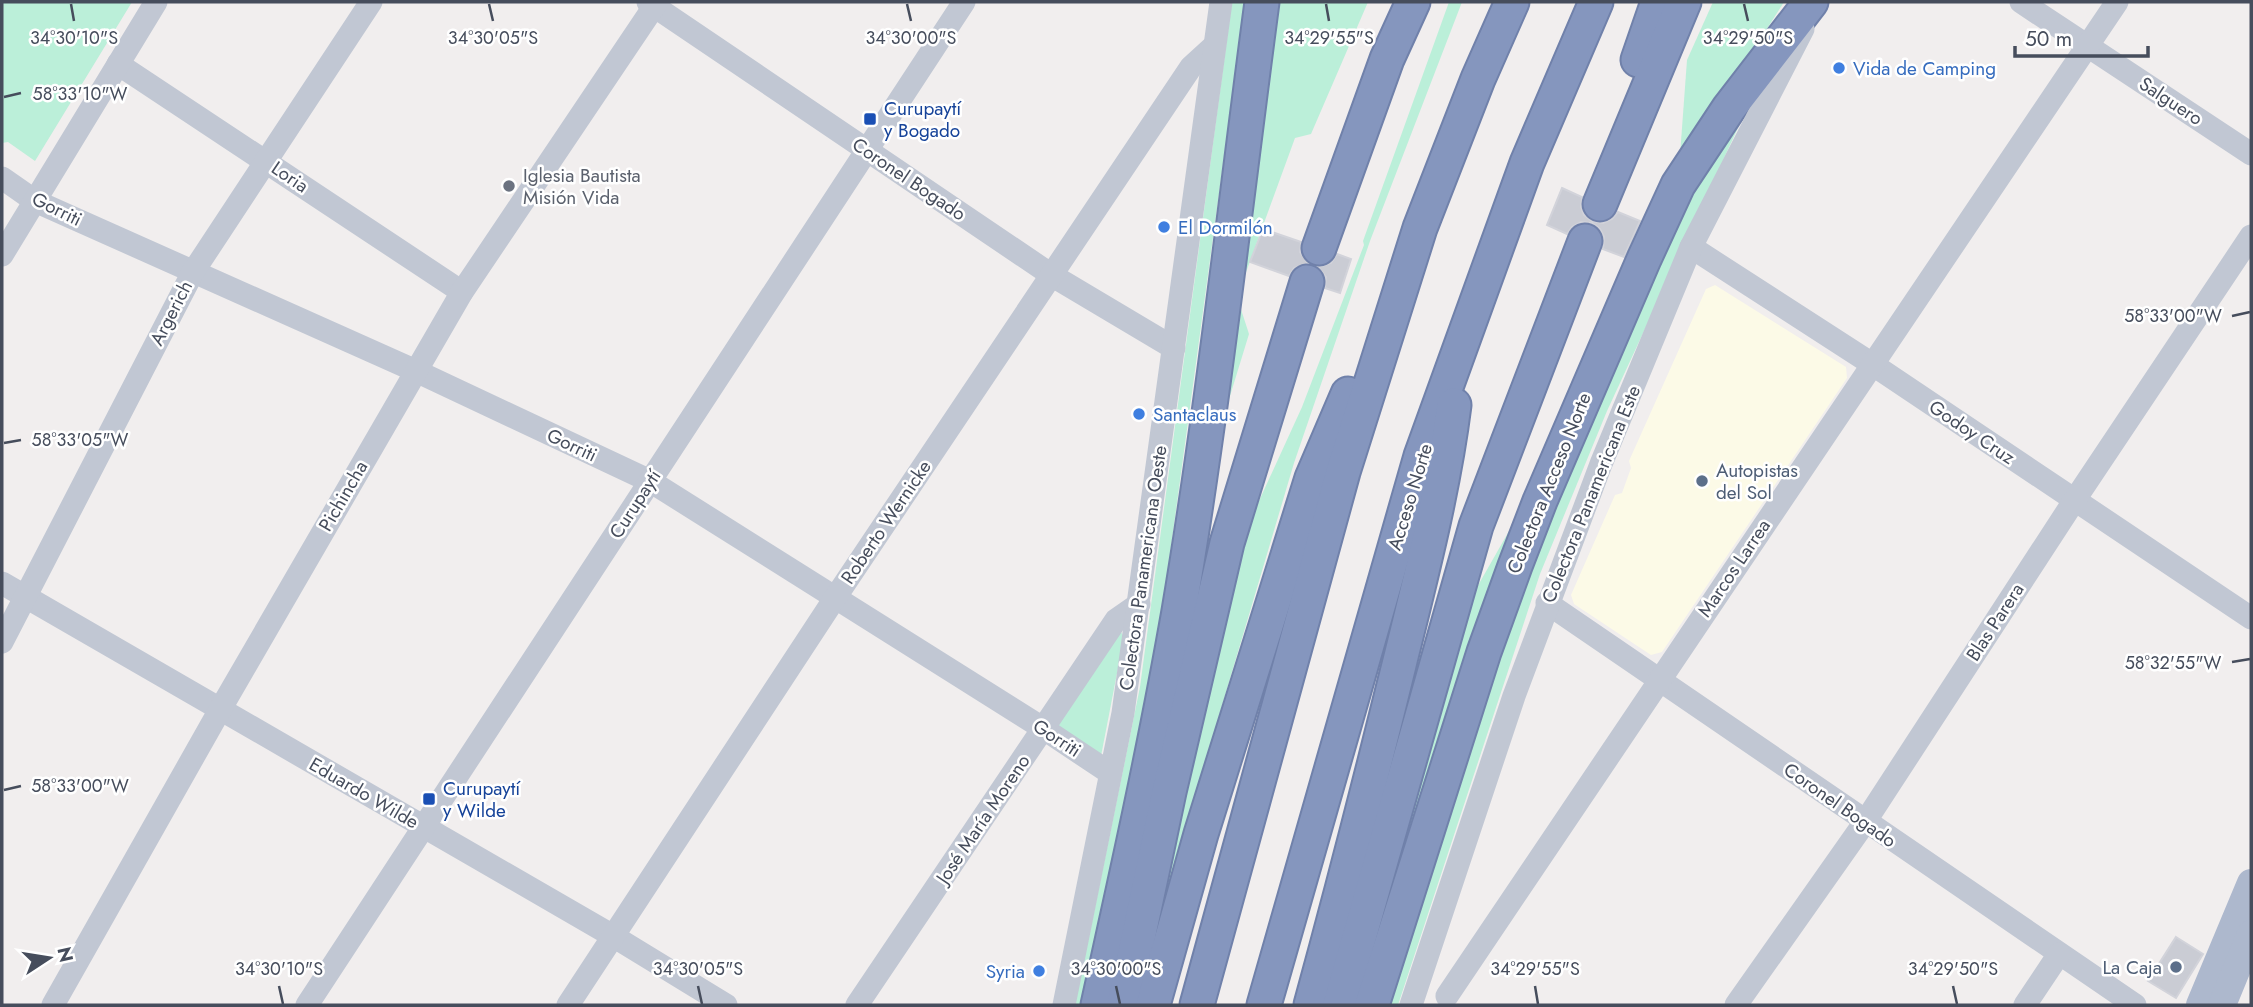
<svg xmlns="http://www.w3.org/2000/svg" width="2253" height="1007" viewBox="0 0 2253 1007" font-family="Jost,sans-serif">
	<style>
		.commercial { fill: #fcfae7 }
		.green { fill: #bbefd9 }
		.building { fill: #caccd4; stroke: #d2d3da; stroke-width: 2 }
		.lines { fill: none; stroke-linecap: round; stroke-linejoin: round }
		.highway-casing { stroke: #7081aa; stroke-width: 37 }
		.minor { stroke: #c1c7d3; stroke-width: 23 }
		.major { stroke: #adb8cd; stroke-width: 28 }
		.highway { stroke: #8596be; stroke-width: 33 }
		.ticks { fill: none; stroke: #464d5c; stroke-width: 2.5 }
		.shop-dot { fill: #3f7fe0; stroke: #fff; stroke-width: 2.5 }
		.transit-dot { fill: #1a4fb4; stroke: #fff; stroke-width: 2.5 }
		.worship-dot { fill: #6b7280; stroke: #fff; stroke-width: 2.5 }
		.service-dot { fill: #5c6f8a; stroke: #fff; stroke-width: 2.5 }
		.labels { text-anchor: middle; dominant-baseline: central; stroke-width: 5; stroke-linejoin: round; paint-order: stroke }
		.shop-label { font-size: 19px; fill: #366cbe; stroke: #fff; text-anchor: start }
		.street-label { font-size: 19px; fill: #464d5c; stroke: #fff }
		.transit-label { font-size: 19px; fill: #164399; stroke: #fff; text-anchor: start }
		.worship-label { font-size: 19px; fill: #5b616d; stroke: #fff; text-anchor: start }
		.service-label { font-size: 19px; fill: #4e5e75; stroke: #fff; text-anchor: start }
		.ticks-label { font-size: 18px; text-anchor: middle; fill: #464d5c; stroke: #fff; stroke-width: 5; stroke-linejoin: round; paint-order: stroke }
	</style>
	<rect width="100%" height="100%" fill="#f1eeee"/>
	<path class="commercial" d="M1715,285L1846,367L1847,378L1662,652L1651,655L1574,604L1571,595L1615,495L1622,493L1631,468L1629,461L1706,289Z"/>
	<g class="green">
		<path d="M2,2H132L35,161L8,142L2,143Z"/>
		<path d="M1232,2H1245L1168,569L1148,695L1085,1005H1075L1140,687Z"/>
		<path d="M1275,2H1368L1311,134L1295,138L1237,297L1249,334L1226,409L1218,453L1225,374L1237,297Z"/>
		<path d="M1449,2H1462L1370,241L1294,463L1221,709L1137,1005L1181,758L1253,514L1302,407L1364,245L1363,241Z"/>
		<path d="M1713,2H1784L1735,79L1680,155L1687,60Z"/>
		<path d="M1743,117L1607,411L1540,574L1398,1005H1386L1539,539L1673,214Z"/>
		<path d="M1517,517L1358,1005L1411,785L1472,596Z"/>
		<path d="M1121,632L1124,637L1101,756L1055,724Z"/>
	</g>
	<g class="building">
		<path d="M1562,188L1582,197L1581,207L1584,215L1592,221L1603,223L1612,219L1618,212L1640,221L1624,257L1603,249L1604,237L1600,229L1592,223L1581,222L1572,227L1567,234L1547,225Z"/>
		<path d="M1263,229L1301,242L1300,252L1308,263L1294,268L1289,276L1250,262Z"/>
		<path d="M1337,254L1351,259L1340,293L1325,288L1326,277L1318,267L1331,263Z"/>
		<path d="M2176,937L2203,954L2176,998L2148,981Z"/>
	</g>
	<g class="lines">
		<g class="highway-casing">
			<g id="highway">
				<path d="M1638,60L1658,2"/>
				<path d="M1600,204L1684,2"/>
				<path d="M1319,248L1387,59L1413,2"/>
				<path d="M1098,1005C1127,874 1156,743 1179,611C1213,409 1235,205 1262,2"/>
				<path d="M1124,1005L1169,792L1227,543L1307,282"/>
				<path d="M1153,1005L1201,834L1312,478L1348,394"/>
				<path d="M1197,1005L1343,472L1420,228L1478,79L1512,2"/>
				<path d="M1264,1005L1421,456L1527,163L1596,2"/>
				<path d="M1311,1005C1342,892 1371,779 1399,665C1420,579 1443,493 1454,405"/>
				<path d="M1340,1005L1476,526L1585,241"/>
				<path d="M1372,1005L1484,652L1515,566L1540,501L1644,259L1678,185L1729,108L1811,2"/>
			</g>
		</g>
		<g class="minor">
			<path d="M648,2L1053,276L1174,348"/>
			<path d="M2021,2L2251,154"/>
			<path d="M118,64L462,292"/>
			<path d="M2,178L35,201L416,371L650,481L1044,729L1110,773"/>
			<path d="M1691,247L1872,364L2251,618"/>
			<path d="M2,255L156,2"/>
			<path d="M2,583L613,936L726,1005"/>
			<path d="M1547,603L2135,1005"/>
			<path d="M2,642L193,272L371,2"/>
			<path d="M1447,996L2117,2"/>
			<path d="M53,1005L221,708L462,292L657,2"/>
			<path d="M307,1005L964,2"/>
			<path d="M568,1005L835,598L1191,67L1214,46"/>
			<path d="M857,1005L1116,620L1139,604"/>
			<path d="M1064,1005L1123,713L1221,2"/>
			<path d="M1411,1005L1514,696L1601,464L1691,247L1803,29"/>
			<path d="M1736,1005L1865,822L2074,501L2251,236"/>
			<path d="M2025,1005L2059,954"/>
		</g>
		<g class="major">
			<path d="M2200,1005L2251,883"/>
			<path d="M2222,1005L2251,934"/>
		</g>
		<use href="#highway" class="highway"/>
	</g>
	<path class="ticks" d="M71,4L74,21M489,4L493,21M907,4L911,21M1326,4L1329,21M1744,4L1748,21M4,97L21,93M2232,316L2250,312M4,443L21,440M2232,662L2250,659M4,790L21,786M279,986L283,1004M698,986L702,1004M1116,986L1120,1004M1535,986L1538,1004M1953,986L1957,1004"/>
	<g class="shop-dot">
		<circle cx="1839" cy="68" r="7"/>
		<circle cx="1164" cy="227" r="7"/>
		<circle cx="1139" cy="414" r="7"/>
		<circle cx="1039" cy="971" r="7"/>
	</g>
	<g class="transit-dot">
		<rect x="863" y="112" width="14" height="14" rx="3.5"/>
		<rect x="422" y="792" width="14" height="14" rx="3.5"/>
	</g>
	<circle class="worship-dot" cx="509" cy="186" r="7"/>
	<g class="service-dot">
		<circle cx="1702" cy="481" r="7"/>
		<circle cx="2176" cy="967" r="7"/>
	</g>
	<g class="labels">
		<g class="shop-label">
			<text x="1853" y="68">Vida de Camping</text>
			<text x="1178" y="227">El Dormilón</text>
			<text x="1153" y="414">Santaclaus</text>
			<text x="1025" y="971" text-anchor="end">Syria</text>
		</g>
		<g class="street-label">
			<text transform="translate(2171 101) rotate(33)">Salguero</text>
			<text transform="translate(290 177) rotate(34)">Loria</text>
			<text transform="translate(909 179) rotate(34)">Coronel Bogado</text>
			<text transform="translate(57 209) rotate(26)">Gorriti</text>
			<text transform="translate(171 313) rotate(-63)">Argerich</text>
			<text transform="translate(1972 432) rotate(34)">Godoy Cruz</text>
			<text transform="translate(572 445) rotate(25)">Gorriti</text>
			<text transform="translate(1549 483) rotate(-68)">Colectora Acceso Norte</text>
			<text transform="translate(1591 494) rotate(-68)">Colectora Panamericana Este</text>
			<text transform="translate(343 496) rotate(-60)">Pichincha</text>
			<text transform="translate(1410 497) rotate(-73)">Acceso Norte</text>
			<text transform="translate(635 504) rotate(-57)">Curupaytí</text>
			<text transform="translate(886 522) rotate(-56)">Roberto Wernicke</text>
			<text transform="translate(1143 568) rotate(-82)">Colectora Panamericana Oeste</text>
			<text transform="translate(1734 568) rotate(-56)">Marcos Larrea</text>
			<text transform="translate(1995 622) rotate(-57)">Blas Parera</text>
			<text transform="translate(1057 738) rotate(33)">Gorriti</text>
			<text transform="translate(364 793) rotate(30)">Eduardo Wilde</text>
			<text transform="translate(1840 805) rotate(35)">Coronel Bogado</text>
			<text transform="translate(983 819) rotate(-56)">José María Moreno</text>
		</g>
		<g class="transit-label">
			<text x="884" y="108">Curupaytí<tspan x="884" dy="22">y Bogado</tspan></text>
			<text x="443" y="788">Curupaytí<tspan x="443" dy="22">y Wilde</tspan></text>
		</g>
		<g class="worship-label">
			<text x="523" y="175">Iglesia Bautista<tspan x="523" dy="22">Misión Vida</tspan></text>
		</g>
		<g class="service-label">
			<text x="1716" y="470">Autopistas<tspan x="1716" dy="22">del Sol</tspan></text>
			<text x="2162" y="967" text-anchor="end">La Caja</text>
		</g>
	</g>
	<g class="ticks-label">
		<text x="74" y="44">34°30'10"S</text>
		<text x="493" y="44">34°30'05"S</text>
		<text x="911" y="44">34°30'00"S</text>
		<text x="1329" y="44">34°29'55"S</text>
		<text x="1748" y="44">34°29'50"S</text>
		<text x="80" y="100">58°33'10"W</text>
		<text x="2173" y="322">58°33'00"W</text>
		<text x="80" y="446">58°33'05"W</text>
		<text x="2173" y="669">58°32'55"W</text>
		<text x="80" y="792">58°33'00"W</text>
		<text x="279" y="975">34°30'10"S</text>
		<text x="698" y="975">34°30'05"S</text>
		<text x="1116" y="975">34°30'00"S</text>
		<text x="1535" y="975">34°29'55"S</text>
		<text x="1953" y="975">34°29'50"S</text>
	</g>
	<rect width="2253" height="1007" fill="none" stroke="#464d5c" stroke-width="7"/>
	<g transform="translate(49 958) rotate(78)" stroke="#ffffff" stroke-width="5" paint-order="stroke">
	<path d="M0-5L12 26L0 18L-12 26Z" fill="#464d5c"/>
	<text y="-10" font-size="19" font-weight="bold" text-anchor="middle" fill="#464d5c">N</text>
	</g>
	<path d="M2015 46v10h133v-10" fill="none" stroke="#464d5c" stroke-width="3.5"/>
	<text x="2025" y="46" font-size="21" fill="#464d5c" stroke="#ffffff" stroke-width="5" paint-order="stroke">50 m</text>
</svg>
